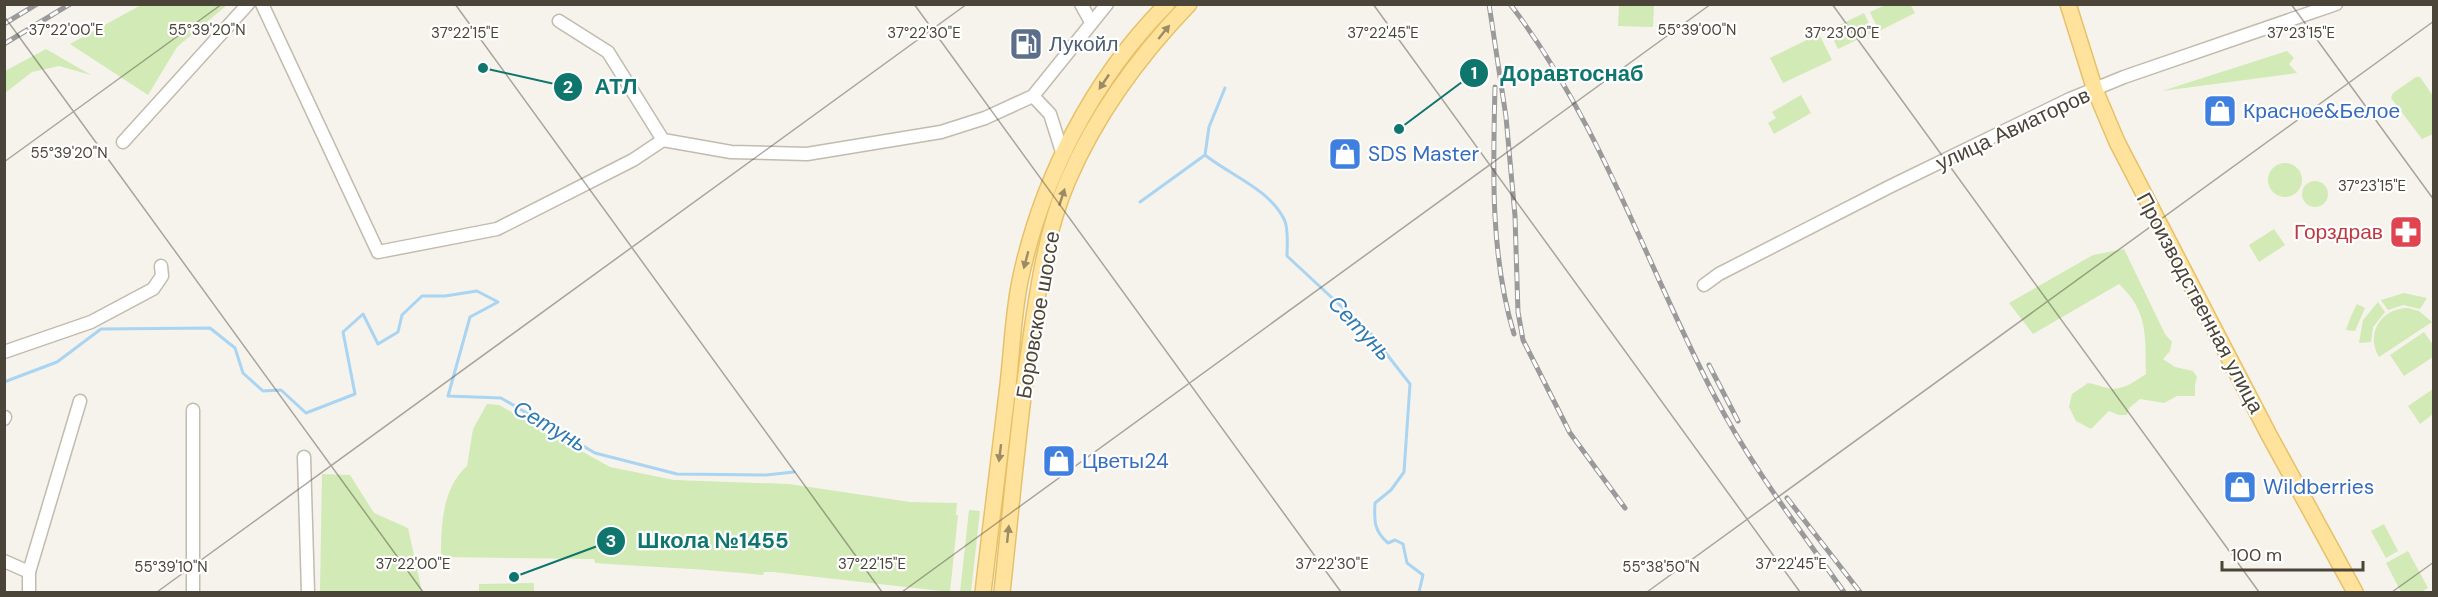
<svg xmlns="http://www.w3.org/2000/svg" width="2438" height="597" viewBox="0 0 2438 597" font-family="'DM Sans',sans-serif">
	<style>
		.green { fill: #d2eab5 }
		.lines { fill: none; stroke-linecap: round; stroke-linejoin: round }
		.stream { stroke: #a9d4f2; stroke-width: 3 }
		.minor-casing { stroke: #c2bbae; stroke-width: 15 }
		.major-casing { stroke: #e6c16a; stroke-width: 18 }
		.minor { stroke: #fff; stroke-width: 12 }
		.major { stroke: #ffe39c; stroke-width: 15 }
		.rail-casing { stroke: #9a9a9a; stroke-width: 5 }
		.rail { stroke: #fff; stroke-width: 3; stroke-dasharray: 9; stroke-linecap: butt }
		.oneway { fill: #9c8c66 }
		.ticks { fill: none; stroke: #4b4439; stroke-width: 1.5; stroke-opacity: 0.45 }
		.labels { text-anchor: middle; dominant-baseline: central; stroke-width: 4.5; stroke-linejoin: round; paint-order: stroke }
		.service-label { font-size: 21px; fill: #4e5e75; stroke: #fff; text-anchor: start }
		.shop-label { font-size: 21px; fill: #366cbe; stroke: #fff; text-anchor: start }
		.street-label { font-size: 21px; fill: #4b4439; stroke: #fff }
		.health-label { font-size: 21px; fill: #be3a42; stroke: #fff; text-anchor: end }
		.water-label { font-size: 22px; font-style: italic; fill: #2e7ab2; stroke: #fff }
		.ticks-label { font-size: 15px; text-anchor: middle; fill: #4b4439; stroke: #fff; stroke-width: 4.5; stroke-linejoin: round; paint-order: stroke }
		.leader { fill: none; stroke: #0f766e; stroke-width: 2 }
		.callout-dot { fill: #0f766e; stroke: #fff; stroke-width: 2 }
		.mark-label { font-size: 18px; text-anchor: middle; font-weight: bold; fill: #fff }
		.callout-label { font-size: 22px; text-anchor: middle; font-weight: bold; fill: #0f766e; stroke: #fff; stroke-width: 4.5; stroke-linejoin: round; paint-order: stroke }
	</style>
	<rect width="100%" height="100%" fill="#f6f3ec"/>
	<g class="green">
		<path d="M1910,4L1915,13L1879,31L1870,12L1885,5Z"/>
		<path d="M141,5H227L177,47L148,95L70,44Z"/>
		<path d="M1619,5H1654L1653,27L1618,26Z"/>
		<path d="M1864,13L1873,32L1838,49L1829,30Z"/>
		<path d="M1819,34L1832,60L1783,83L1770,58Z"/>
		<path d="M46,49L91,75L59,66L32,72L5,93V71Z"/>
		<path d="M2287,51L2294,58L2289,64L2297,73L2162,91Z"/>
		<path d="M2416,77H2420L2433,96V134L2422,139L2391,98L2393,93Z"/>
		<path d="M1801,95L1811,113L1774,134L1768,123L1776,118L1772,112Z"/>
		<circle cx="2285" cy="180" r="17"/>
		<circle cx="2315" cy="194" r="13"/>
		<path d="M2274,229L2285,245L2259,262L2249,245Z"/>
		<path d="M2124,249L2165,334L2172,342L2170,351L2163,359L2175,367L2193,371L2197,377L2195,385V396H2177L2164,403L2140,399L2129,408L2127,415H2119L2109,411L2091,429L2076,421L2069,407L2072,394L2088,383C2096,384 2101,387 2108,388C2120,392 2136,381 2146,374C2145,337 2149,312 2119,284L2033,334L2009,303L2093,255Z"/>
		<path d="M2404,293L2427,298L2420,309L2403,305L2388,310L2381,300Z"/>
		<path d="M2378,302L2385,312L2373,327L2371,342L2359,343L2363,320Z"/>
		<path d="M2357,304L2365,308L2355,331L2346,330L2351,316Z"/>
		<path d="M2408,308L2419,311L2432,322L2379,357C2365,334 2381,308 2408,308Z"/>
		<path d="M2424,332L2433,345V357L2404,376L2390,355Z"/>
		<path d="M2433,389V414L2420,424L2408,406Z"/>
		<path d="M487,404L499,405L610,467L674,480L789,484L910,502L957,503L956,515H958L950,592L773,572H764L763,575C707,569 651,567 595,563L594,559L441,557C441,526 442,488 467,466L473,429Z"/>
		<path d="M322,474L350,475L374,513L408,528L422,592H320Z"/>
		<path d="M969,510L980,511L971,592H960Z"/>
		<path d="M2384,524L2398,551L2386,558L2371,531Z"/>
		<path d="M2408,551L2428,588L2421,592H2401L2386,563Z"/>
		<path d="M534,583V592H479V584Z"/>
	</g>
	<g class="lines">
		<g class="stream">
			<path d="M1205,155L1209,127L1225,88"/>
			<path d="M1140,202L1205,155C1230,175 1269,189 1284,219C1289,228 1287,246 1287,256L1371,334L1410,384L1404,472L1391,490L1375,503C1374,521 1374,531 1388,543L1395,540L1403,544L1407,563L1423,575L1419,592"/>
			<path d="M4,382L57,362L101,329L210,328L235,348L243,373L263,391L281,390L306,413L355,394L343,332L363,314L378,344L398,332L402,315L422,296H445L477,291L498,302L470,317L448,396L501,398L595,453L677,474L766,475L794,472"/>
		</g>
		<g class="minor-casing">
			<g id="minor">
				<path d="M262,4L378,252L497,229L633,160L663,140"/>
				<path d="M1081,4L1091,22"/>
				<path d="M559,21L608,52L663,140"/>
				<path d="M1033,96L1050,114L1063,155"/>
				<path d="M663,140L731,152L807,154L941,132L985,118L1033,96L1107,4"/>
				<path d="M123,142L248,4"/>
				<path d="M1704,285L1719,274L1891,186L2070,99L2124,77L2336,4"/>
				<path d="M4,352L91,322L153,289L162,276L161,266"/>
				<path d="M193,410V592"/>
				<path d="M4,419L5,417"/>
				<path d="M304,457L308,592"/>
				<path d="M4,561L29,572"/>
				<path d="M29,592V572L80,401"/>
			</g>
		</g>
		<g class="major-casing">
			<g id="major">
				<path d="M2068,4L2095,90L2117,142L2269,435L2355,592"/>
				<path d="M983,592C991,523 1000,454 1008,385C1012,351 1013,315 1020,281C1041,180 1093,78 1167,4"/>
				<path d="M1002,592C1011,510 1018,426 1030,344C1038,289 1046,231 1068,180C1096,115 1140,55 1189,4"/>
			</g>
		</g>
		<use href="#minor" class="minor"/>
		<use href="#major" class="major"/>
		<g class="rail-casing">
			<g id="rail">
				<path d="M1489,4L1506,117L1515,216L1518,312L1523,340L1570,433L1625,508"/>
				<path d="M1510,4C1600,121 1646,265 1714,395C1750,465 1799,528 1844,592"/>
				<path d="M4,24L37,4"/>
				<path d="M4,44L70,4"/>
				<path d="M1495,87C1493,169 1490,255 1514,334"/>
				<path d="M1709,365L1738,421"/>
				<path d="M1787,498L1860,592"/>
			</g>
		</g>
		<use href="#rail" class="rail"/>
	</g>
	<defs><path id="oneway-solid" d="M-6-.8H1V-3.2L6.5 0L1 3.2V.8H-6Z" transform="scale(1.5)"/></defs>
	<g class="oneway">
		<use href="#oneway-solid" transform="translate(1164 32) rotate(-51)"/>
		<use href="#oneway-solid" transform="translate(1104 82) rotate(124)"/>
		<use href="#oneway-solid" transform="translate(1062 197) rotate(-72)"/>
		<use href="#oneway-solid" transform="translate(1026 260) rotate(105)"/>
		<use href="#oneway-solid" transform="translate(1000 453) rotate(97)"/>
		<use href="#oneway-solid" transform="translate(1008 534) rotate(-84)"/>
	</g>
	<path class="ticks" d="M455,4L882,592M914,4L1341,592M1373,4L1800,592M1832,4L2259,592M2291,4L2434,200M4,16L423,592M4,162L222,4M157,592L967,4M902,592L1711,4M1647,592L2434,21M2392,592L2434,562"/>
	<defs>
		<g id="fuel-square" transform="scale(1.725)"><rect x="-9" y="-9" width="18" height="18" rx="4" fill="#5c6f8a" stroke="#fff"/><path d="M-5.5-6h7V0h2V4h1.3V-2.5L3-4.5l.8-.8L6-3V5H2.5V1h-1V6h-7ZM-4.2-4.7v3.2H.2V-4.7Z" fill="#fff"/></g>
		<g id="shop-square" transform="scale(1.725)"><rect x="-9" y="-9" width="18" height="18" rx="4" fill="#3f7fe0" stroke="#fff"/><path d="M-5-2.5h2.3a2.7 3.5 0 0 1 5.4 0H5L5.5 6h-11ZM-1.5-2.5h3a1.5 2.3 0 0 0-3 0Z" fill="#fff"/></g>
		<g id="pharmacy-square" transform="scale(1.725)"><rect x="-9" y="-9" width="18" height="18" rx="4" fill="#e0444e" stroke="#fff"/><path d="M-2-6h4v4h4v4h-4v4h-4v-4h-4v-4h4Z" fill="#fff"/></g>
	</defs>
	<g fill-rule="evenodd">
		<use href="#fuel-square" x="1026" y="44"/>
		<use href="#shop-square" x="2220" y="111"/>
		<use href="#shop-square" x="1345" y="154"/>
		<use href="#pharmacy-square" x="2406" y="232"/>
		<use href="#shop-square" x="1059" y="461"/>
		<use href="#shop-square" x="2240" y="487"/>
	</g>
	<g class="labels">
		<g class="service-label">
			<text x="1049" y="44">Лукойл</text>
		</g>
		<g class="shop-label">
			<text x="2243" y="111">Красное&amp;Белое</text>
			<text x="1368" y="154">SDS Master</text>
			<text x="1082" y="461">Цветы24</text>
			<text x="2263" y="487">Wildberries</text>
		</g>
		<g class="street-label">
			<text transform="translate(2013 129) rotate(-25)">улица Авиаторов</text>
			<text transform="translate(2200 303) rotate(62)">Производственная улица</text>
			<text transform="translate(1038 315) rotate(-80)">Боровское шоссе</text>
		</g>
		<g class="health-label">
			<text x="2383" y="232">Горздрав</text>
		</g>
		<g class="water-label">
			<text transform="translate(1360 328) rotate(46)">Сетунь</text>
			<text transform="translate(550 426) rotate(30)">Сетунь</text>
		</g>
	</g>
	<g class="ticks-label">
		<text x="207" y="35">55°39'20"N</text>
		<text x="1697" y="35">55°39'00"N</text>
		<text x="66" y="35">37°22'00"E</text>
		<text x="465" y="38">37°22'15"E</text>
		<text x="924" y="38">37°22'30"E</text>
		<text x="1383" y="38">37°22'45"E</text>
		<text x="1842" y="38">37°23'00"E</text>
		<text x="2301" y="38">37°23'15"E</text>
		<text x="69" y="158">55°39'20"N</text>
		<text x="2372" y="191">37°23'15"E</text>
		<text x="413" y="569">37°22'00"E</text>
		<text x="872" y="569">37°22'15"E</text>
		<text x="1332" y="569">37°22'30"E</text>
		<text x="1791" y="569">37°22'45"E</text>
		<text x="171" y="572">55°39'10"N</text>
		<text x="1661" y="572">55°38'50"N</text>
	</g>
	<path class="leader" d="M1399 129L1474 73M483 68L568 87M514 577L611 541"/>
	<g class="callout-dot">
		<circle cx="1399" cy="129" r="6"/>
		<circle cx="483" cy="68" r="6"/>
		<circle cx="514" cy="577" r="6"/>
		<circle cx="1474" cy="73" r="15"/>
		<circle cx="568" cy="87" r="15"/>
		<circle cx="611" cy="541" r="15"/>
	</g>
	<g class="mark-label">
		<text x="1474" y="79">1</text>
		<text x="568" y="93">2</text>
		<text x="611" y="547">3</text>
	</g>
	<g class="callout-label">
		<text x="1572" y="81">Доравтоснаб</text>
		<text x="616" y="94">АТЛ</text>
		<text x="713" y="548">Школа №1455</text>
	</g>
	<rect width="2438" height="597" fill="none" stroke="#4b4439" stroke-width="12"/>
	<path d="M2222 561v9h141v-9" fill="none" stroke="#4b4439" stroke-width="3"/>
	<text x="2231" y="561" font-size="18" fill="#4b4439" stroke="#ffffff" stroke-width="4.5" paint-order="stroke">100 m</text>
</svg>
